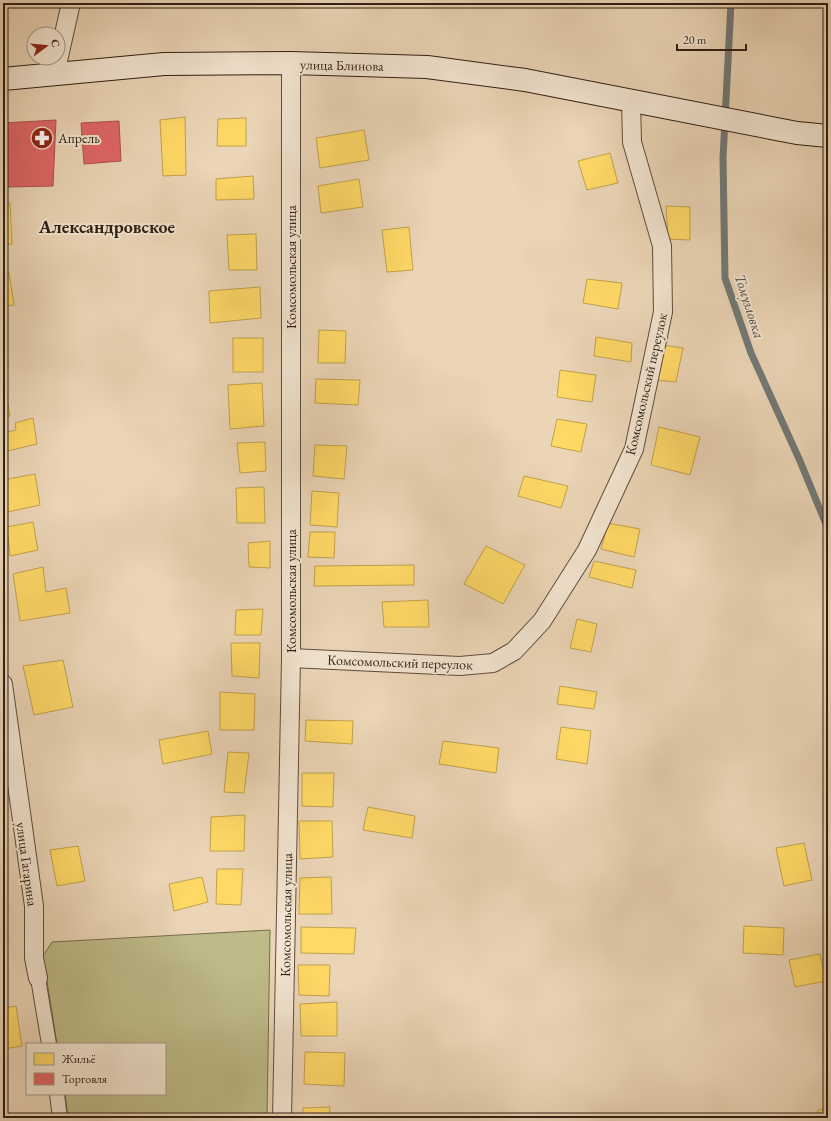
<svg xmlns="http://www.w3.org/2000/svg" width="831" height="1121" viewBox="0 0 831 1121" font-family="'EB Garamond',serif">
	<style>
		.green { fill: #bebb89; stroke: #766d4e }
		.homes { fill: #ffd966; stroke: #c1a14d }
		.shops { fill: #e06666; stroke: #ab514d }
		.lines { fill: none; stroke-linecap: round; stroke-linejoin: round }
		.stream { stroke: #727977; stroke-width: 7 }
		.pedestrian-casing { stroke: #5e4c3c; stroke-width: 16 }
		.minor-casing { stroke: #5e4c3c; stroke-width: 20 }
		.secondary-casing { stroke: #2f1f13; stroke-width: 24 }
		.pedestrian { stroke: #f2e4d0; stroke-width: 14 }
		.minor { stroke: #f2e4d0; stroke-width: 18 }
		.secondary { stroke: #f2e4d0; stroke-width: 22 }
		.labels { text-anchor: middle; dominant-baseline: central; stroke-width: 4; stroke-linejoin: round; paint-order: stroke }
		.street-label { font-size: 14px; fill: #2f1f13; stroke: #f2e4d0 }
		.poi-label { font-size: 14px; fill: #2f1f13; stroke: #f2e4d0; text-anchor: start }
		.water-label { font-size: 15px; font-style: italic; fill: #504c45; stroke: #f2e4d0 }
		.district-label { font-size: 18px; font-weight: bold; fill: #2f1f13; stroke: #f2e4d0 }
	</style>
	<rect width="100%" height="100%" fill="#ebd5b6"/>
	<filter id="stains"><feTurbulence type="fractalNoise" baseFrequency=".005" numOctaves="4"/><feColorMatrix values="0 0 0 0 .2 0 0 0 0 .09 0 0 0 0 .02 0 0 0 .5 -.17"/></filter>
	<radialGradient id="worn" r=".72"><stop offset=".6" stop-color="#630" stop-opacity="0"/><stop offset="1" stop-color="#630" stop-opacity=".3"/></radialGradient>
	<path class="green" d="M270,930L267,1118H68L65,1094H165V1044H57L43,956L52,942Z"/>
	<g class="homes">
		<path d="M185,117L186,175L163,176L160,120Z"/>
		<path d="M246,118V146H217L218,119Z"/>
		<path d="M364,130L369,160L320,168L316,138Z"/>
		<path d="M610,153L618,183L587,190L578,161Z"/>
		<path d="M253,176L254,199L216,200V179Z"/>
		<path d="M359,179L363,207L321,213L318,186Z"/>
		<path d="M10,203L12,244L3,245V204Z"/>
		<path d="M666,206L690,207V240L668,239Z"/>
		<path d="M409,227L413,270L387,272L382,230Z"/>
		<path d="M256,234L257,270H229L227,235Z"/>
		<path d="M9,273L14,305L3,306V274Z"/>
		<path d="M587,279L622,283L618,309L583,303Z"/>
		<path d="M260,287L261,318L210,323L209,291Z"/>
		<path d="M5,328L8,366H3V329Z"/>
		<path d="M319,330L346,331L345,363H318Z"/>
		<path d="M596,337L632,343L631,362L594,356Z"/>
		<rect x="233" y="338" width="30" height="34"/>
		<path d="M662,345L683,348L676,382L655,380Z"/>
		<path d="M560,370L596,375L592,402L557,397Z"/>
		<path d="M316,379L360,380L358,405L315,403Z"/>
		<path d="M3,381H4L10,416L3,417Z"/>
		<path d="M262,383L264,426L230,429L228,385Z"/>
		<path d="M33,418L37,444L3,452V433L16,430L15,423Z"/>
		<path d="M557,419L587,424L581,452L551,446Z"/>
		<path d="M659,427L700,437L690,475L651,465Z"/>
		<path d="M265,442L266,471L240,473L237,443Z"/>
		<path d="M315,445L347,446L344,479L313,476Z"/>
		<path d="M35,474L40,505L3,513V480Z"/>
		<path d="M524,476L568,486L561,508L518,496Z"/>
		<path d="M264,487L265,523H237L236,488Z"/>
		<path d="M312,491L339,493L337,527L310,525Z"/>
		<path d="M33,522L38,550L10,556L7,527Z"/>
		<path d="M608,523L640,529L634,557L601,549Z"/>
		<path d="M310,532H335L334,558L308,557Z"/>
		<path d="M270,541V568L249,567L248,543Z"/>
		<path d="M486,546L525,565L503,604L464,584Z"/>
		<path d="M594,561L636,570L632,588L589,577Z"/>
		<path d="M414,565V585L314,586L315,566Z"/>
		<path d="M43,567L46,592L66,588L70,613L20,621L13,574Z"/>
		<path d="M428,600L429,627H384L382,602Z"/>
		<path d="M263,609L261,635H235L236,610Z"/>
		<path d="M577,619L597,624L591,652L570,648Z"/>
		<path d="M231,643H260L259,678L232,676Z"/>
		<path d="M63,660L73,707L34,715L23,666Z"/>
		<path d="M560,686L597,692L594,709L557,704Z"/>
		<path d="M220,692L255,694L254,730H220Z"/>
		<path d="M306,720L353,721L352,744L305,741Z"/>
		<path d="M561,727L591,731L587,764L556,759Z"/>
		<path d="M208,731L212,754L163,764L159,740Z"/>
		<path d="M443,741L499,748L496,773L439,764Z"/>
		<path d="M228,752L249,753L244,793L224,792Z"/>
		<path d="M302,773H334L333,807L302,806Z"/>
		<path d="M368,807L415,816L412,838L363,830Z"/>
		<path d="M245,815L244,851H210L211,817Z"/>
		<path d="M299,821H332L333,857L300,859Z"/>
		<path d="M804,843L812,880L784,886L776,848Z"/>
		<path d="M78,846L85,881L57,886L50,850Z"/>
		<path d="M217,869H243L241,905L216,904Z"/>
		<path d="M202,877L208,902L174,911L169,884Z"/>
		<path d="M331,877L332,914H299L300,878Z"/>
		<path d="M744,926L784,928L783,955L743,953Z"/>
		<path d="M301,927L356,928L354,954L301,953Z"/>
		<path d="M820,954L826,981L795,987L789,960Z"/>
		<path d="M298,965H330L329,996L299,995Z"/>
		<path d="M337,1002V1036H301L300,1004Z"/>
		<path d="M16,1006L22,1046L3,1049V1008Z"/>
		<path d="M305,1052L345,1053L344,1086L304,1084Z"/>
		<path d="M828,1052V1085H826L823,1053Z"/>
		<path d="M330,1107L329,1118H303V1108Z"/>
		<path d="M828,1109V1118H818V1110Z"/>
	</g>
	<g class="shops">
		<path d="M56,120L53,186L8,187L3,167V123Z"/>
		<path d="M119,121L121,161L84,164L81,123Z"/>
	</g>
	<g class="lines">
		<path class="stream" d="M731,3L723,158L725,278L751,353L800,461L828,529"/>
		<g class="pedestrian-casing">
			<g id="pedestrian">
				<path d="M38,978L49,1044"/>
				<path d="M57,1094L60,1118"/>
			</g>
		</g>
		<g class="minor-casing">
			<g id="minor">
				<path d="M55,74L71,3"/>
				<path d="M291,658L460,666L493,663L514,651L542,621L587,550L634,449L663,312L662,246L632,142L631,100"/>
				<path d="M3,684L34,906V958L38,978"/>
				<path d="M282,1118L291,658V63"/>
			</g>
		</g>
		<g class="secondary-casing">
			<path id="secondary" d="M3,79L164,64L291,63L427,67L525,80L797,133L828,136"/>
		</g>
		<use href="#pedestrian" class="pedestrian"/>
		<use href="#minor" class="minor"/>
		<use href="#secondary" class="secondary"/>
	</g>
	<defs>
		<g id="pharmacy-disc" transform="scale(1.15)"><circle r="9.5" fill="#8f2418" stroke="#f2e4d0"/><path d="M-2-6h4v4h4v4h-4v4h-4v-4h-4v-4h4Z" fill="#fff"/></g>
	</defs>
	<g fill-rule="evenodd">
		<use href="#pharmacy-disc" x="42" y="138"/>
	</g>
	<g class="labels">
		<g class="street-label">
			<text transform="translate(342 65) rotate(1)">улица Блинова</text>
			<text transform="translate(291 267) rotate(-90)">Комсомольская улица</text>
			<text transform="translate(646 384) rotate(-77)">Комсомольский переулок</text>
			<text transform="translate(291 591) rotate(-90)">Комсомольская улица</text>
			<text transform="translate(400 662) rotate(2)">Комсомольский переулок</text>
			<text transform="translate(27 864) rotate(82)">улица Гагарина</text>
			<text transform="translate(286 915) rotate(-89)">Комсомольская улица</text>
		</g>
		<g class="poi-label">
			<text x="58" y="138">Апрель</text>
		</g>
		<g class="water-label">
			<text transform="translate(750 306) rotate(72)">Томузловка</text>
		</g>
		<g class="district-label">
			<text x="107" y="226">Александровское</text>
		</g>
	</g>
	<rect width="831" height="1121" fill="none" stroke="#ebd5b6" stroke-width="16"/>
	<rect x="4" y="4" width="823" height="1113" fill="none" stroke="#2f1f13" stroke-width="2"/>
	<rect x="8" y="8" width="815" height="1105" fill="none" stroke="#2f1f13"/>
	<rect x="26" y="1043" width="140" height="52" fill="#f2e4d0" stroke="#a49584"/>
	<rect x="34" y="1053" width="20" height="12" fill="#ffd966" stroke="#a49584"/>
	<text x="62" y="1063" font-size="12" fill="#2f1f13">Жильё</text>
	<rect x="34" y="1073" width="20" height="12" fill="#e06666" stroke="#a49584"/>
	<text x="62" y="1083" font-size="12" fill="#2f1f13">Торговля</text>
	<g transform="translate(46 46) rotate(74)"><circle r="19" fill="#f2e4d0" stroke="#a49584"/>
	<path d="M0-3L7 15L0 10L-7 15Z" fill="#8f2418"/>
	<text y="-6" font-size="11" font-weight="bold" text-anchor="middle" fill="#2f1f13">С</text>
	</g>
	<path d="M677 44v6h69v-6" fill="none" stroke="#2f1f13" stroke-width="2"/>
	<text x="683" y="44" font-size="12" fill="#2f1f13" stroke="#f2e4d0" stroke-width="3" paint-order="stroke">20 m</text>
	<rect width="100%" height="100%" filter="url(#stains)"/>
	<rect width="100%" height="100%" fill="url(#worn)"/>
</svg>
